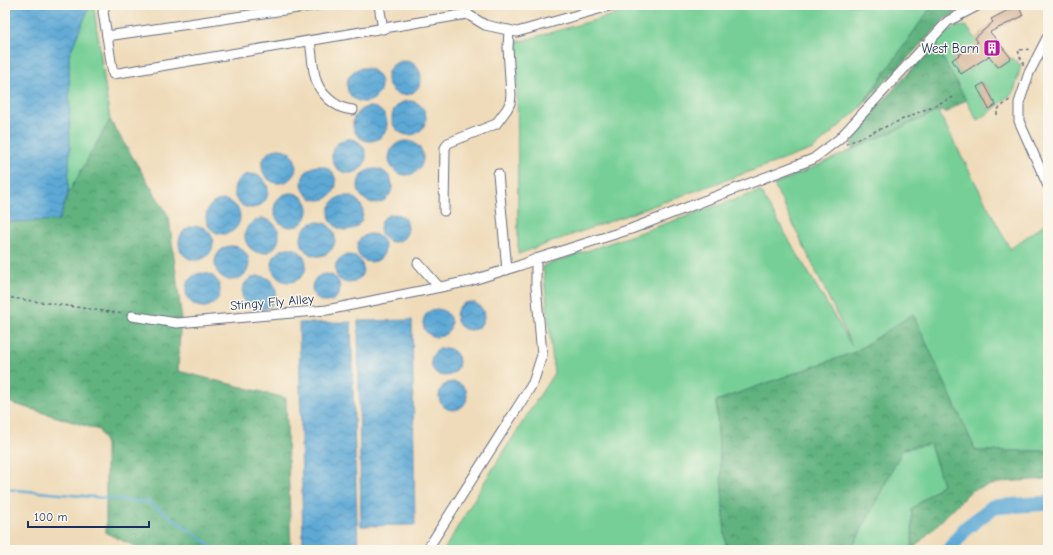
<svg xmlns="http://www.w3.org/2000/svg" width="1053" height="555" viewBox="0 0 1053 555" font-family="'Comic Neue',sans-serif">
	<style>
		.green { fill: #76cf96; stroke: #487f7a; fill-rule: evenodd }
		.forest { fill: url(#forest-crowns); stroke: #3e706e }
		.water { fill: url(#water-waves); stroke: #3c6c9a }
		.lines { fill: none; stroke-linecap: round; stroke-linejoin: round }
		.stream { stroke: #5da9d6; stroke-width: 2.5 }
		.river { stroke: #5da9d6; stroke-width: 15 }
		.building { fill: #d2aa8b }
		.minor-casing { stroke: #656b7e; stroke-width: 11 }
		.path { stroke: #656b7e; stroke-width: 1.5; stroke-dasharray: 3 3; stroke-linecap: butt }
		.minor { stroke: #fff; stroke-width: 9 }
		.labels { text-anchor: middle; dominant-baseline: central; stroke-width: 3; stroke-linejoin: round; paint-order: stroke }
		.poi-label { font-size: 13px; fill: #1b2f5e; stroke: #fbf7ec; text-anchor: end }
		.street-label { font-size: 13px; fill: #1b2f5e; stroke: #fbf7ec }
	</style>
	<defs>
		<pattern id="forest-crowns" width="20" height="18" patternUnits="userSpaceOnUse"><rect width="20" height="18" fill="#60b27f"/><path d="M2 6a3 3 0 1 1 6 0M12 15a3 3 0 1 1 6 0" fill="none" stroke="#4e916b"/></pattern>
		<pattern id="water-waves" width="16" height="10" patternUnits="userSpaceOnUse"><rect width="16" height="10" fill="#5da9d6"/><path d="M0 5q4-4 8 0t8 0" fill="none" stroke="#4c8ab1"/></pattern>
	</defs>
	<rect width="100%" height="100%" fill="#fbf7ec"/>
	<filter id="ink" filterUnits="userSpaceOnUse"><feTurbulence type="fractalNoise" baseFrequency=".025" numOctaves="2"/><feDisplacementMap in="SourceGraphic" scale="8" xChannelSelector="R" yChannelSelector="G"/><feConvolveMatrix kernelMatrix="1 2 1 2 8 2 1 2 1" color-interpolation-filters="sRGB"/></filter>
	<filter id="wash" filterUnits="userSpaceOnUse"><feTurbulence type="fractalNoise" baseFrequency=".012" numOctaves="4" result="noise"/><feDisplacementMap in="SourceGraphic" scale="16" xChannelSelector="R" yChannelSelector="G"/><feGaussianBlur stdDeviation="0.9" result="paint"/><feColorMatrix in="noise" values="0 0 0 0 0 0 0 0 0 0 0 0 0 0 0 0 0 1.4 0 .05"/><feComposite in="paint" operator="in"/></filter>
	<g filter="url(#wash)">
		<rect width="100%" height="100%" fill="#efdbb9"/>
		<g class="green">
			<path d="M90,5H97L94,8L110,120L68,194L69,55Z"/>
			<path d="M631,5H939L929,10L860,108L813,149L518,254L517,42L620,13Z"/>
			<path d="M966,26L998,67L1011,58L1021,65L1014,92L989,113L977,120L935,44L954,27ZM970,47L980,62L961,74L952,60ZM984,83L996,105L989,109L977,87Z"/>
			<path d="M938,111L1010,249L1047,222L1048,226V451H976L913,315L855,352L716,401L726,550H444L485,481L554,373L543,266L760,191L852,346L774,185Z"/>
			<path d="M930,444L943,484L912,509V550H851L903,449Z"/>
		</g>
		<g class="forest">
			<path d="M939,5H971L946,18L860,108L929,10Z"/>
			<path d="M935,44L966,100L947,112L938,111L853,149L850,137Z"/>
			<path d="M110,120L169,217L181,313L178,371L286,398L291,550H143L106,533V444L99,430L5,401V222L59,220L68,194Z"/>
			<path d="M913,314L976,451H1048V479L1002,482L972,490L913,549L912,509L943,484L930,444L903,449L851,550H726L716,401L855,352Z"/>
		</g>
		<g class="water">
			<path d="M5,5H90L69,55L70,147L68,194L59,220L5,222Z"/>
			<circle cx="404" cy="78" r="17"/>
			<circle cx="364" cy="85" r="17"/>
			<circle cx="409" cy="118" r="17"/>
			<circle cx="370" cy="124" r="17"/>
			<circle cx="349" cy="156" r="17"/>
			<circle cx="406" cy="158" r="17"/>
			<circle cx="279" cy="166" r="17"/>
			<circle cx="319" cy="183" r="17"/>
			<circle cx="375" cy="186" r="17"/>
			<circle cx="251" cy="191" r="17"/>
			<circle cx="291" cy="210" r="17"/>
			<circle cx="346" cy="213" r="17"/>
			<circle cx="223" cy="217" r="17"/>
			<circle cx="394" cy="228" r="14"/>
			<circle cx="262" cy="236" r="17"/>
			<circle cx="318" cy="239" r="17"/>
			<circle cx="196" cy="243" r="17"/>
			<circle cx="371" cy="248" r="14"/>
			<circle cx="232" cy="263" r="17"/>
			<circle cx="289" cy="265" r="17"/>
			<circle cx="349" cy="269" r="14"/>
			<circle cx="203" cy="290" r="17"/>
			<circle cx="326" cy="288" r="14"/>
			<circle cx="259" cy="293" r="17"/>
			<circle cx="470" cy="316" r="14"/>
			<circle cx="437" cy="323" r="14"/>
			<path d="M412,320L415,525L361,526L358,321Z"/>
			<path d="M351,322L358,550H303L299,323Z"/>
			<circle cx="445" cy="362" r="14"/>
			<circle cx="453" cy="396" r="14"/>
		</g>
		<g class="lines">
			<path class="stream" d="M5,489L149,502L217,550"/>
			<path class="river" d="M949,550L965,529L993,507L1048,503"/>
		</g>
		<g id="blocks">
			<g class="building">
				<path d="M1018,5L1023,16L990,32L1011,58L998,67L989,56L961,74L952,60L978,42L975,38L993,22L991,19Z"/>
				<path d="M984,83L996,105L989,109L977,87Z"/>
			</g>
		</g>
	</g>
	<g filter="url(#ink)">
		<use href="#blocks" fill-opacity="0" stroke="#656b7e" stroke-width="1"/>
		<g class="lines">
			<g class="minor-casing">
				<g id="minor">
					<path d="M105,5L103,12L107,36L318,5"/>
					<path d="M379,5L383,29"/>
					<path d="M465,5L467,8V14"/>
					<path d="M107,36L113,74L467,14L485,25L517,32L613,5"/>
					<path d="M1048,36L1029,73L1019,103V121L1048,186"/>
					<path d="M310,41C312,52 312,64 315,76C318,92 335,109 353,110"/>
					<path d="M498,174L507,270"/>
					<path d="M444,211L445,148L448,143L496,124L507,109L510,103L511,95L508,48L509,30"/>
					<path d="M418,263L439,287"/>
					<path d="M132,316L177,323L327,310L470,281L521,265L536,259L631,229L813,159L839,139L948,21L979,5"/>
					<path d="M427,550L533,383L542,355L536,286V259"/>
				</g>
			</g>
			<g class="path">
				<path d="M1023,65V62L1020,57L1018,50L1031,49"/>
				<path d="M997,115V110L1012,98"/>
				<path d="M846,144L956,96"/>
				<path d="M5,297L124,314"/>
			</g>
			<use href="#minor" class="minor"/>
		</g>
	</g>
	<defs>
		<g id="building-square" transform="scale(0.9)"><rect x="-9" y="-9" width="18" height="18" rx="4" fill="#b5179e" stroke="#fbf7ec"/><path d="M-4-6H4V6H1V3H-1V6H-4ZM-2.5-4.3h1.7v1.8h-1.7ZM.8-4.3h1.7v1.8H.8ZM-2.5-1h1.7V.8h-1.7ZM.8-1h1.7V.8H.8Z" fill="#fff"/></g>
	</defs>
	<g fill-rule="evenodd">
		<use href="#building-square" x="992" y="48"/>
	</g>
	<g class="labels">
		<g class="poi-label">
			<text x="979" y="48">West Barn</text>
		</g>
		<g class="street-label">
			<text transform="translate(272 302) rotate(-5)">Stingy Fly Alley</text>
		</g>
	</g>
	<rect width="1053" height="555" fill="none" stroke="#fbf7ec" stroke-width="20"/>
	<path d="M28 521v6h121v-6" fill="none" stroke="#1b2f5e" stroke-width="2"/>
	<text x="34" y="521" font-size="12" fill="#1b2f5e" stroke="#fbf7ec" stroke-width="3" paint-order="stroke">100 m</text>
</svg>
